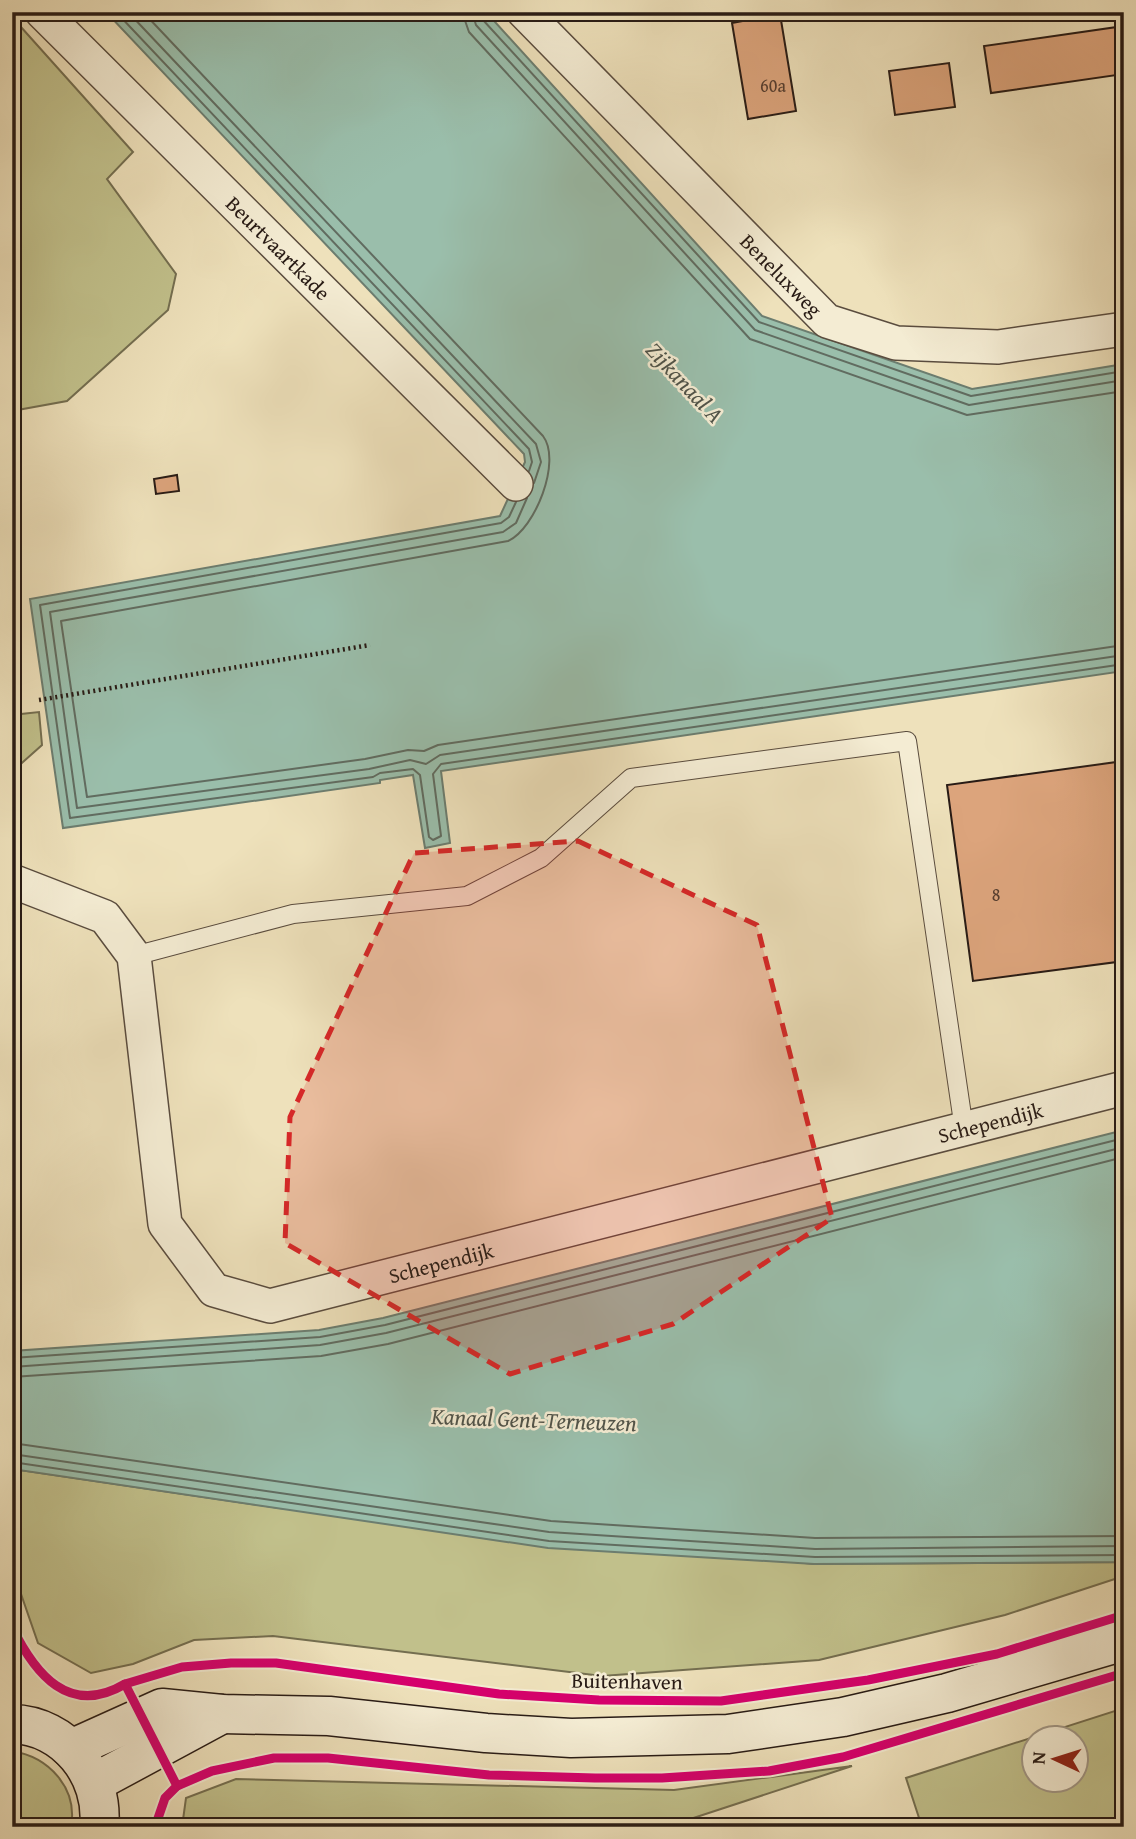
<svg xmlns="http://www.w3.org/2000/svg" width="1136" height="1839" viewBox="0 0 1136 1839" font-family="'Gentium Book Plus',serif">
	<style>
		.green { fill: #c1c08b; stroke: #746e50; stroke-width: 2; fill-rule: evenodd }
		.water { fill: #9abeab; stroke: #6c7d6f; stroke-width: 2 }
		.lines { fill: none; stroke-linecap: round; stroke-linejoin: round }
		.shore { stroke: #616c60; stroke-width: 2 }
		.building { fill: #dca47c; stroke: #281b15; stroke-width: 2 }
		.lane-casing { stroke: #5a4c3e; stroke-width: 20 }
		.street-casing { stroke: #5a4c3e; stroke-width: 36 }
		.secondary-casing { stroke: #281b15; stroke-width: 41 }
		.path { stroke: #281b15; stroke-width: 4.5; stroke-dasharray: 2 3.5; stroke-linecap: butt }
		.lane { stroke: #f4ecd3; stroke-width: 18 }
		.street { stroke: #f4ecd3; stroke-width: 33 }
		.secondary { stroke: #f4ecd3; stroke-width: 38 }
		.cycleway-casing { stroke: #f4ecd3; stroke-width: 13 }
		.cycleway { stroke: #d6006c; stroke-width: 9 }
		.marked { fill: #d62828; fill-opacity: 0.2; stroke: #d62828; stroke-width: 5; stroke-dasharray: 14 9; stroke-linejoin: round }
		.labels { text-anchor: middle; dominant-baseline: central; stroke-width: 5; stroke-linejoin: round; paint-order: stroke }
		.number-label { font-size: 18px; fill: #553d2f }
		.street-label { font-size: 21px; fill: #281b15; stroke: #f4ecd3 }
		.water-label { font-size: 23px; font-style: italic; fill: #50544a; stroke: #f4ecd3 }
	</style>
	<rect width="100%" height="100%" fill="#eee1bb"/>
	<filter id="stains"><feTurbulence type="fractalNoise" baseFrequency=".00286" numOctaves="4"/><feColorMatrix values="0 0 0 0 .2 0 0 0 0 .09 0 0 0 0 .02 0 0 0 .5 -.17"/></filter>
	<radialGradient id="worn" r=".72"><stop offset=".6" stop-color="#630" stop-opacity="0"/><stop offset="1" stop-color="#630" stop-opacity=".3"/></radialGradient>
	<g class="green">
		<path d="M12,17L133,152L107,179L176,274L168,310L67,401L12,411Z"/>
		<path d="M39,712L42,745L14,770L16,867L12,865V715Z"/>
		<path d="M13,1469L279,1508L814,1564L1124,1562V1576L1005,1615L819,1660L602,1676L273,1636L194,1640L133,1664L91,1673L38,1643L12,1568Z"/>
		<path d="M1124,1708V1827H922L906,1778ZM1034,1738H1076V1780H1034Z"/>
		<path d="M12,1751C49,1757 78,1788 71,1827H12Z"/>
		<path d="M852,1766L666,1827H182L186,1798L236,1779L674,1790Z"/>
	</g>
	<g class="water">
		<path d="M106,12H486L762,316L972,389L1124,364V671L441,771L450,843L425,848L413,775L380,780V783L63,828L30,599L500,516L525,462L524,454Z"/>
		<path d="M1124,1130V1562L814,1564L548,1548L12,1469V1351L319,1330L383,1318Z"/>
	</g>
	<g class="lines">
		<g class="shore">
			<path d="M116,12L529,449L532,462L529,471"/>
			<path d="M128,12L536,444L541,462L534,483"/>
			<path d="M143,12L543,436C562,461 535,529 508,541L61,621L87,797L365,759L408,750L424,751L438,745L1124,645"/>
			<path d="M462,12L469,32L750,339L967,415L1124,391"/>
			<path d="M472,12L476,25L755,330L969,405L1124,380"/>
			<path d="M481,12L483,20L759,322L971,396L1124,371"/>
			<path d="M527,498L516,523L503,532L50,612L77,808L369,769L410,760L426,764L440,755L1124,655"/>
			<path d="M516,502L509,517L501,523L40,605L70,818L373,777L380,773L413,769L420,775L429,837L433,840L441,836L433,774L441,764L1124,664"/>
			<path d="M12,1358L320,1337L385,1325L1124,1138"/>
			<path d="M12,1367L320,1345L386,1333L1124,1147"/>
			<path d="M12,1377L321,1356L388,1344L1124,1157"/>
			<path d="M12,1443L551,1521L815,1538L1124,1536"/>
			<path d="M12,1454L549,1532L815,1549L1124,1546"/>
			<path d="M12,1462L549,1541L815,1557L1124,1555"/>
		</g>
	</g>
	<g class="building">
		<path d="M611,12H684V15L612,21Z"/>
		<path d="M780,14L796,111L748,119L732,23Z"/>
		<path d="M1124,26V74L991,93L984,46Z"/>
		<path d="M949,63L955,107L895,115L889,71Z"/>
		<path d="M177,475L179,491L156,494L154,479Z"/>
		<path d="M15,584L19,613L12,614V585Z"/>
		<path d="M1124,761V961L973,981L947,785Z"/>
	</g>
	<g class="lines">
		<g class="lane-casing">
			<path id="lane" d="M134,956L293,914L467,896L541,858L631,778L907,741L964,1129"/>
		</g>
		<g class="street-casing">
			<g id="street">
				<path id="s1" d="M42,12L516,484"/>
				<path id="s2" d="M524,12L827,321L896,343L998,347L1124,329"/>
				<path id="s3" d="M12,881L105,917L134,956L165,1224L214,1290L270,1306L1124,1088"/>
			</g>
		</g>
		<g class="secondary-casing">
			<g id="secondary">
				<path d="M12,1724C65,1725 105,1775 99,1827"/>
				<path d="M71,1749L162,1708L222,1714L329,1716L486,1733L571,1738L728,1734L843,1717L947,1693L1124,1641"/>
				<path d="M94,1783L222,1714"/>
			</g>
		</g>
		<path class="path" d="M39,700L370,645"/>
		<use href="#lane" class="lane"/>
		<use href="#street" class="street"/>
		<use href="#secondary" class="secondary"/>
		<g class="cycleway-casing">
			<g id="cycleway">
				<path d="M12,1627C35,1674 69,1717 125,1684L177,1786L165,1798L155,1827"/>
				<path d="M125,1684L182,1667L231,1663H276L499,1694L599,1700L721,1701L868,1680L997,1654L1124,1615"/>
				<path d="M177,1786L212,1771L274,1758H328L489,1775L595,1778H662L769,1771L843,1757L1124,1673"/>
			</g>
		</g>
		<use href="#cycleway" class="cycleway"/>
	</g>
	<path class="marked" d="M578,841L757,925L832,1218L673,1324L510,1374L285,1243L290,1117L414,853Z"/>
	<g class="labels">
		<g class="number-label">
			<text x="773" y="85">60a</text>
			<text x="996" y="894">8</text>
		</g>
		<g class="street-label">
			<text stroke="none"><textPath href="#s1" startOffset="334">Beurtvaartkade</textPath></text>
			<text stroke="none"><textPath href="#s2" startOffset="368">Beneluxweg</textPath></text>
			<text stroke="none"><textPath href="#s3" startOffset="1302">Schependijk</textPath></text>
			<text stroke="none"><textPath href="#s3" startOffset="735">Schependijk</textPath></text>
			<text transform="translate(627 1681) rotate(1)">Buitenhaven</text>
		</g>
		<g class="water-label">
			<text transform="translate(685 382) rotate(47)">Zijkanaal A</text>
			<text transform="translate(534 1419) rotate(2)">Kanaal Gent-Terneuzen</text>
		</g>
	</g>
	<rect width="1136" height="1839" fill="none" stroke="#eee1bb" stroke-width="42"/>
	<rect x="14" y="14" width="1108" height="1811" fill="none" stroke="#281b15" stroke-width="3.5"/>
	<rect x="21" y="21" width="1094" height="1797" fill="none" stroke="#281b15" stroke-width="2"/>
	<g transform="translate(1055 1759) rotate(274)"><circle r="33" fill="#f4ecd3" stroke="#a29887" stroke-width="2"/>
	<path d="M0-5L12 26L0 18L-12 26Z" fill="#8f2418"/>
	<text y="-10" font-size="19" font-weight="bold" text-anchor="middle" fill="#281b15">N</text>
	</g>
	<rect width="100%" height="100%" filter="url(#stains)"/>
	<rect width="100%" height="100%" fill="url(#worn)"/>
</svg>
